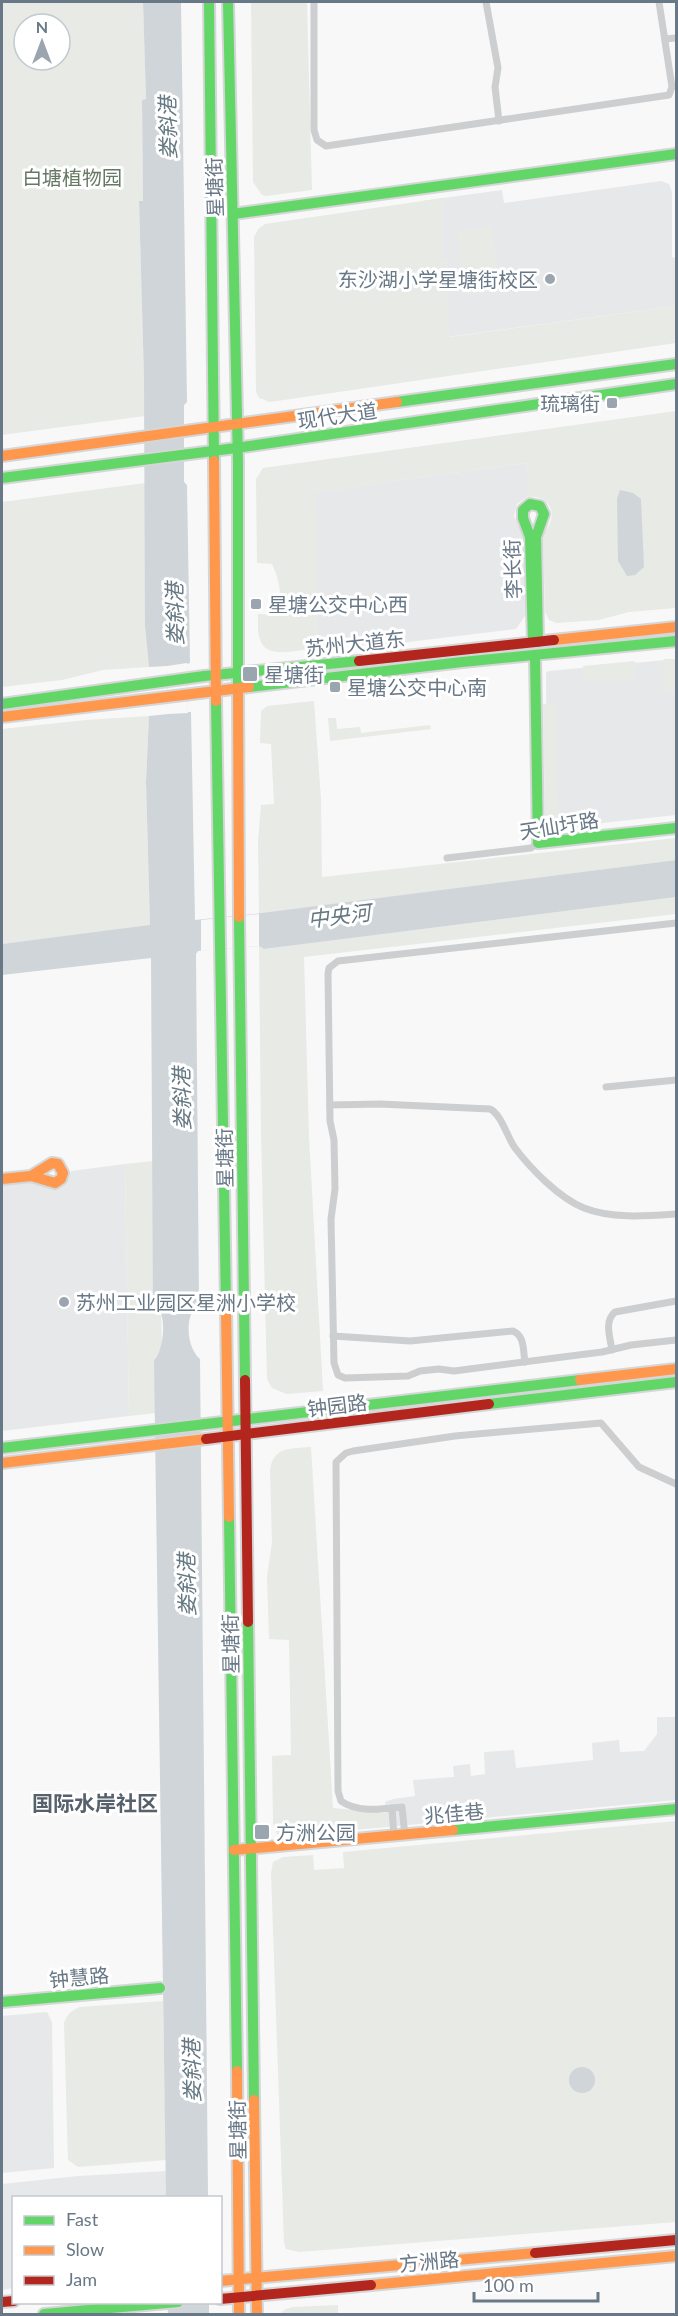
<svg xmlns="http://www.w3.org/2000/svg" width="678" height="2316" viewBox="0 0 678 2316" font-family="Lato,'Noto Sans SC',sans-serif">
	<style>
		.built { fill: #e7e8e9 }
		.green { fill: #e7eae5; fill-rule: evenodd }
		.water { fill: #cfd5d9 }
		.pier { fill: #f8f8f8 }
		.lines { fill: none; stroke-linecap: round; stroke-linejoin: round }
		.fast-casing { stroke: #d5d6d7; stroke-width: 14 }
		.slow-casing { stroke: #d5d6d7; stroke-width: 14 }
		.jam-casing { stroke: #d5d6d7; stroke-width: 14 }
		.street { stroke: #cdcecf; stroke-width: 7 }
		.fast { stroke: #63d668; stroke-width: 10 }
		.slow { stroke: #ff974d; stroke-width: 10 }
		.jam { stroke: #b3261e; stroke-width: 10 }
		.poi-dot { fill: #9ba5af; stroke: #fff; stroke-width: 2 }
		.labels { text-anchor: middle; dominant-baseline: central; stroke-width: 6; stroke-linejoin: round; paint-order: stroke }
		.park-label { font-size: 20px; fill: #667964; stroke: #fff }
		.street-label { font-size: 20px; fill: #697887; stroke: #fff }
		.poi-label { font-size: 20px; fill: #697887; stroke: #fff; text-anchor: start }
		.water-label { font-size: 21px; font-style: italic; fill: #657882; stroke: #fff }
		.neighbourhood-label { font-size: 21px; font-weight: bold; fill: #57616c; stroke: #fff }
	</style>
	<rect width="100%" height="100%" fill="#f8f8f8"/>
	<g class="built">
		<path d="M661,181L669,184L672,192V257L676,258V306L424,340L422,201L502,190L504,203Z"/>
		<path d="M527,463V497L517,504L514,516L524,537L525,616L516,629L383,645H345L317,648L314,492Z"/>
		<path d="M676,659V815L556,828L547,817L546,673L549,671Z"/>
		<path d="M125,1164L129,1416L2,1431V1185L31,1182L54,1187L68,1179L71,1171Z"/>
		<path d="M657,1717H676V1800L387,1827L385,1802L393,1799L415,1796L413,1780L454,1777L453,1766L470,1764L471,1776L485,1774L484,1752L514,1750L516,1768L593,1760L592,1743L619,1740L620,1752L644,1751L657,1734Z"/>
		<path d="M47,2012L52,2022L54,2168L2,2173V2016Z"/>
		<path d="M166,2171V2197L14,2198L13,2288L2,2290V2184L78,2176Z"/>
	</g>
	<g class="green">
		<path d="M2,2H143L146,99L142,100L143,201H139L145,416L2,435ZM24,24H60V60H24Z"/>
		<path d="M251,2H307L312,190L266,196L262,195L253,182Z"/>
		<path d="M443,198V259H448L449,337L676,306V343L270,402L259,398L256,392L254,237L258,229L265,224Z"/>
		<path d="M492,227L500,291L465,295L457,231Z"/>
		<path d="M676,411V608L629,612L599,620L556,623L549,620L545,612L543,538C544,530 549,527 551,520C555,503 541,495 527,497L526,463L315,492L317,648C301,649 265,661 260,639C257,631 258,622 258,614L274,615C285,601 279,579 272,564L257,563L256,479L263,468Z"/>
		<path d="M145,483V626L149,667L103,670L62,680L2,687V502Z"/>
		<path d="M664,659H676V696L663,688Z"/>
		<path d="M635,661L636,679L585,682L583,666Z"/>
		<path d="M314,701L321,799L322,877L676,838V860L259,914L258,841L261,805L274,804L271,744L260,743L261,711L267,706Z"/>
		<path d="M543,704L557,705L558,818L594,816L592,829L555,831L545,827Z"/>
		<path d="M149,716L146,782L150,926L2,944V729L86,720Z"/>
		<path d="M328,718H336L337,729L360,727L361,733L430,725L431,729L330,741Z"/>
		<path d="M676,897V914L304,957L309,1136L323,1391L286,1394L272,1388L267,1379L261,1134L259,946L264,949Z"/>
		<path d="M153,1161V1305L161,1316L162,1346L154,1360L156,1413L129,1416L125,1164Z"/>
		<path d="M311,1447L333,1808L386,1813L387,1827L284,1836L277,1834L273,1823L272,1756L291,1755L289,1640L269,1639L267,1577L272,1542L270,1471C273,1446 290,1449 311,1447Z"/>
		<path d="M676,1821V2222L299,2252L286,2249L284,2243L271,1873L273,1862L283,1857L313,1855L314,1870L344,1868L343,1852Z"/>
		<path d="M163,2001L166,2160L78,2167L68,2160L64,2023C67,2014 72,2010 80,2007Z"/>
		<path d="M338,2305V2314H279L286,2309L293,2307Z"/>
	</g>
	<g class="water">
		<path d="M143,2H181L187,402L184,405V482L187,485L190,663L187,664L188,712H191L195,920L254,914L676,860V897L264,949L259,946L198,951L196,954L199,1303C184,1314 186,1347 200,1359L208,2197H166L154,1360C163,1351 166,1323 160,1312C160,1311 154,1306 153,1305L151,958L2,975V944L150,925L146,782L149,716L168,714V711L167,666L149,667L145,626L144,379L139,201H143L142,100L146,99Z"/>
		<path d="M620,490L633,493L641,499L644,567L635,575L627,576L618,561L617,499Z"/>
		<circle cx="582" cy="2080" r="13"/>
		<path d="M167,2303H209V2314H168Z"/>
	</g>
	<g class="pier">
		<path d="M187,663L188,713L168,714L167,666Z"/>
		<path d="M259,914V946L201,951V920Z"/>
	</g>
	<g class="lines">
		<g class="fast-casing">
			<g id="fast">
				<path d="M209,2L214,461"/>
				<path d="M228,2L238,463V688"/>
				<path d="M233,214L676,154"/>
				<path d="M397,402L676,364"/>
				<path d="M2,478L236,448L676,384"/>
				<path d="M533,642L530,537L523,518V510L530,504L540,506L544,514L536,537L538,642"/>
				<path d="M535,655L538,843L676,828"/>
				<path d="M249,687L462,662L676,641"/>
				<path d="M216,701L226,1308"/>
				<path d="M2,704L204,676L359,661"/>
				<path d="M239,917L245,1380"/>
				<path d="M489,1404L676,1382"/>
				<path d="M2,1448L580,1380"/>
				<path d="M229,1517L237,2071"/>
				<path d="M248,1622L254,2100"/>
				<path d="M453,1830L676,1809"/>
				<path d="M2,2002L160,1988"/>
				<path d="M44,2314L178,2302"/>
			</g>
		</g>
		<g class="slow-casing">
			<g id="slow">
				<path d="M2,456L397,402"/>
				<path d="M214,461L216,701"/>
				<path d="M554,640L676,627"/>
				<path d="M238,688L239,917"/>
				<path d="M2,717L249,687"/>
				<path d="M2,1179L31,1176L55,1183L61,1179L63,1173L58,1164L52,1163L31,1176"/>
				<path d="M226,1308L229,1517"/>
				<path d="M580,1380L676,1369"/>
				<path d="M2,1463L206,1439"/>
				<path d="M234,1850L453,1830"/>
				<path d="M237,2071L239,2314"/>
				<path d="M254,2100L257,2314"/>
				<path d="M220,2281L535,2253"/>
				<path d="M371,2285L676,2256"/>
			</g>
		</g>
		<g class="jam-casing">
			<g id="jam">
				<path d="M359,661L554,640"/>
				<path d="M245,1380L248,1622"/>
				<path d="M206,1439L489,1404"/>
				<path d="M535,2253L676,2240"/>
				<path d="M220,2299L371,2285"/>
				<path d="M2,2302L14,2301"/>
			</g>
		</g>
		<g class="street">
			<path d="M314,2V130L317,140L326,146L669,95L672,87L659,2"/>
			<path d="M486,2L498,68L495,87L499,121"/>
			<path d="M665,39L676,38"/>
			<path d="M447,858L531,848L538,843"/>
			<path d="M676,923L338,961L329,968L328,974L330,1121L334,1140L335,1189L331,1219L334,1363L338,1375L345,1378L408,1376L420,1371L439,1369L454,1371L602,1352L631,1345L676,1340"/>
			<path d="M606,1087L676,1080"/>
			<path d="M330,1105L380,1104L490,1109C502,1115 507,1137 515,1148C531,1169 559,1198 584,1208C612,1219 647,1216 676,1214"/>
			<path d="M333,1336L410,1341L513,1331C525,1336 523,1351 525,1362"/>
			<path d="M612,1350C610,1337 604,1321 615,1312L676,1301"/>
			<path d="M392,1808L394,1837"/>
			<path d="M405,1836L402,1807C383,1809 357,1813 341,1801L338,1791L336,1462L346,1453L353,1451L455,1436L601,1423L639,1467L676,1484"/>
		</g>
		<use href="#fast" class="fast"/>
		<use href="#slow" class="slow"/>
		<use href="#jam" class="jam"/>
	</g>
	<g class="poi-dot">
		<circle cx="550" cy="279" r="6"/>
		<rect x="606" y="397" width="12" height="12" rx="3"/>
		<rect x="250" y="598" width="12" height="12" rx="3"/>
		<rect x="242" y="666" width="16" height="16" rx="3"/>
		<rect x="329" y="681" width="12" height="12" rx="3"/>
		<circle cx="64" cy="1302" r="6"/>
		<rect x="254" y="1824" width="16" height="16" rx="3"/>
	</g>
	<g class="labels">
		<g class="park-label">
			<text x="72" y="177">白塘植物园</text>
		</g>
		<g class="street-label">
			<text transform="translate(214 187) rotate(-92)">星塘街</text>
			<text transform="translate(337 415) rotate(-8)">现代大道</text>
			<text transform="translate(512 569) rotate(-92)">李长街</text>
			<text transform="translate(355 643) rotate(-6)">苏州大道东</text>
			<text transform="translate(559 825) rotate(-9)">天仙圩路</text>
			<text transform="translate(224 1158) rotate(-91)">星塘街</text>
			<text transform="translate(337 1405) rotate(-7)">钟园路</text>
			<text transform="translate(230 1644) rotate(-91)">星塘街</text>
			<text transform="translate(454 1813) rotate(-5)">兆佳巷</text>
			<text transform="translate(79 1977) rotate(-5)">钟慧路</text>
			<text transform="translate(237 2130) rotate(-91)">星塘街</text>
			<text transform="translate(429 2261) rotate(-5)">方洲路</text>
		</g>
		<g class="poi-label">
			<text x="538" y="279" text-anchor="end">东沙湖小学星塘街校区</text>
			<text x="600" y="403" text-anchor="end">琉璃街</text>
			<text x="268" y="604">星塘公交中心西</text>
			<text x="264" y="674">星塘街</text>
			<text x="347" y="687">星塘公交中心南</text>
			<text x="76" y="1302">苏州工业园区星洲小学校</text>
			<text x="276" y="1832">方洲公园</text>
		</g>
		<g class="water-label">
			<text transform="translate(167 128) rotate(-91)">娄斜港</text>
			<text transform="translate(174 614) rotate(-91)">娄斜港</text>
			<text transform="translate(339 915) rotate(-7)">中央河</text>
			<text transform="translate(181 1099) rotate(-91)">娄斜港</text>
			<text transform="translate(186 1585) rotate(-91)">娄斜港</text>
			<text transform="translate(191 2071) rotate(-91)">娄斜港</text>
		</g>
		<g class="neighbourhood-label">
			<text x="95" y="1802">国际水岸社区</text>
		</g>
	</g>
	<rect width="678" height="2316" fill="none" stroke="#697887" stroke-width="6"/>
	<rect x="12" y="2196" width="210" height="108" fill="#ffffff" stroke="#c3c9cf" stroke-width="1.5"/>
	<rect x="24" y="2216" width="30" height="9" fill="#63d668" stroke="#c3c9cf" stroke-width="1.5"/>
	<text x="66" y="2226" font-size="18" fill="#697887">Fast</text>
	<rect x="24" y="2246" width="30" height="9" fill="#ff974d" stroke="#c3c9cf" stroke-width="1.5"/>
	<text x="66" y="2256" font-size="18" fill="#697887">Slow</text>
	<rect x="24" y="2276" width="30" height="9" fill="#b3261e" stroke="#c3c9cf" stroke-width="1.5"/>
	<text x="66" y="2286" font-size="18" fill="#697887">Jam</text>
	<g transform="translate(42 42)"><circle r="28" fill="#ffffff" stroke="#c3c9cf" stroke-width="1.5"/>
	<path d="M0-4.5L10 22L0 15L-10 22Z" fill="#9ba5af"/>
	<text y="-9" font-size="16" font-weight="bold" text-anchor="middle" fill="#697887">N</text>
	</g>
	<path d="M474 2292v9h124v-9" fill="none" stroke="#697887" stroke-width="3"/>
	<text x="483" y="2292" font-size="18" fill="#697887" stroke="#ffffff" stroke-width="4.5" paint-order="stroke">100 m</text>
</svg>
